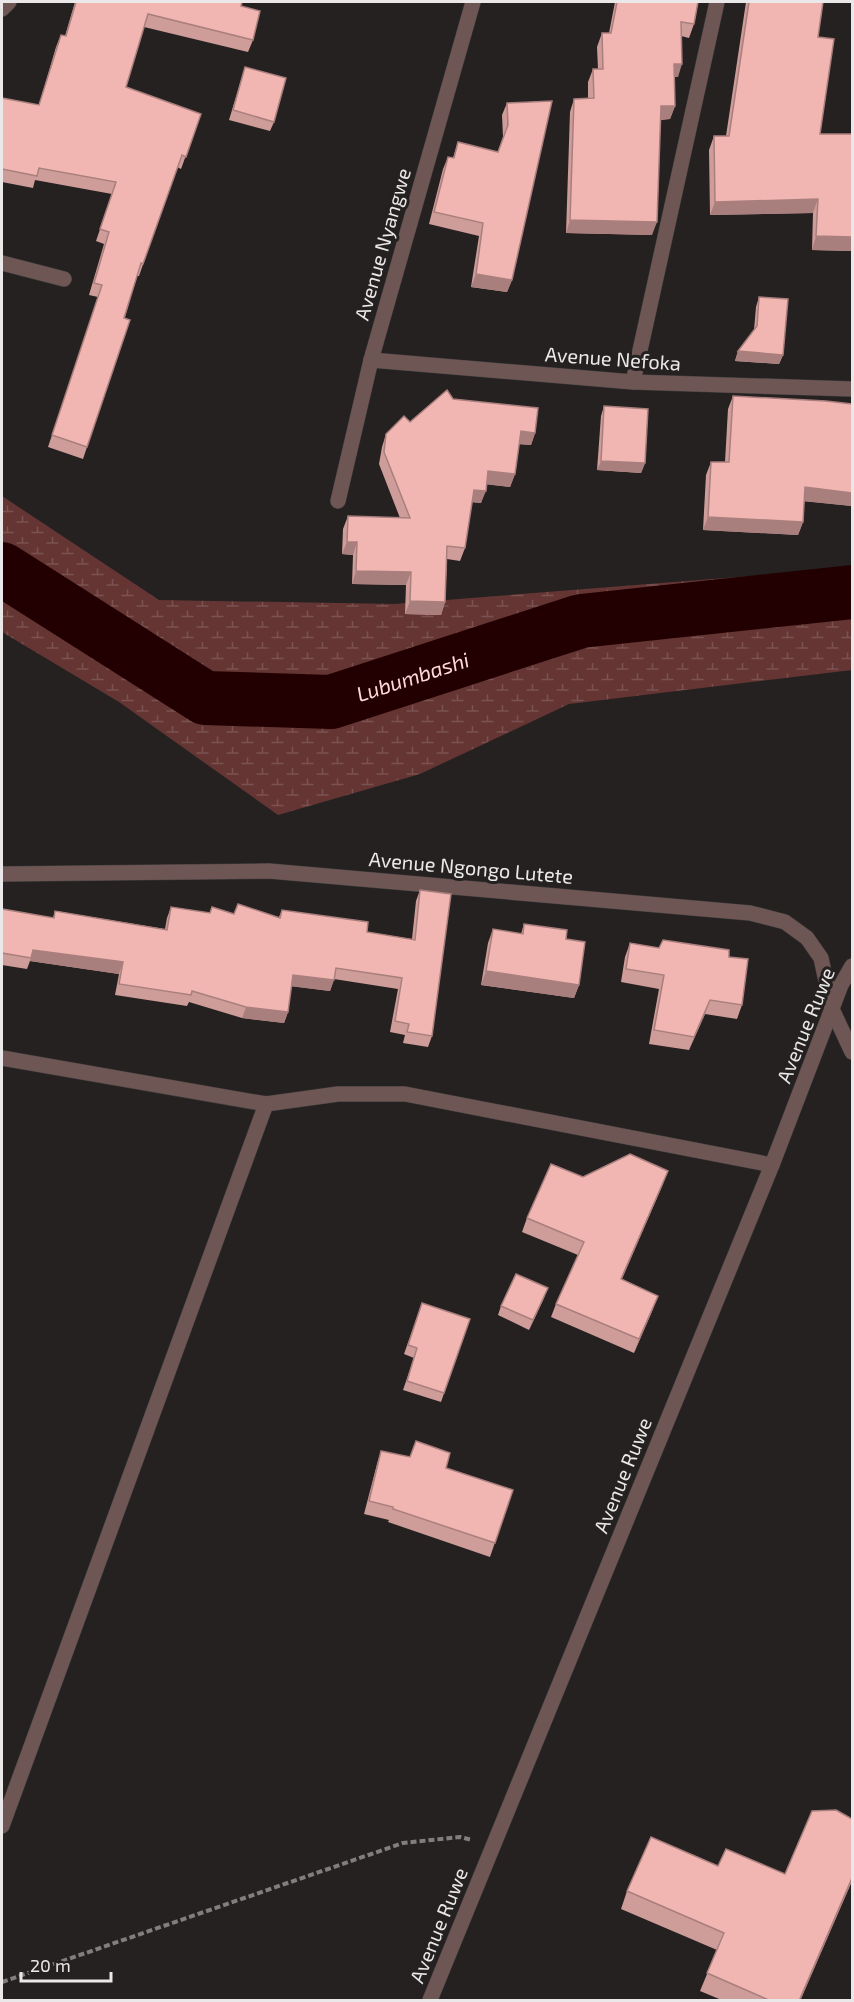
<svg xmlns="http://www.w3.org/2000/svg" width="854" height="2002" viewBox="0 0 854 2002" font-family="'Exo 2',sans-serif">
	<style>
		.wetland { fill: url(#wetland-marsh) }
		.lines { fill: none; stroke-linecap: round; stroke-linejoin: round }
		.river { stroke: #220001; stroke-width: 54 }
		.minor-casing { stroke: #413d3d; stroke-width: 16 }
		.tertiary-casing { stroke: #413d3d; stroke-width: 16 }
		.path { stroke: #817e7e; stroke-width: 4; stroke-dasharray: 6 3; stroke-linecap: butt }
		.minor { stroke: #6d5654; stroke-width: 15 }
		.tertiary { stroke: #6d5654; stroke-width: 15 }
		.wall { fill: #cf9d99 }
		.shaded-wall { fill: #a97f7d }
		.building { fill: #f1b6b2; stroke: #a97f7d; stroke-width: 1.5 }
		.labels { text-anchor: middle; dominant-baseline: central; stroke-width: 6; stroke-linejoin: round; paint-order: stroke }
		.street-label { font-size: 20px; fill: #eae8e8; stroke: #252121 }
		.water-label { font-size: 21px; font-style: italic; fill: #fddad8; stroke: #252121 }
	</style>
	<defs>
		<pattern id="wetland-marsh" width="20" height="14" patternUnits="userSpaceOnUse" patternTransform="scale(1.5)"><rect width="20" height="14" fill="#643533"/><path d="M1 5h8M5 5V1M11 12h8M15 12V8" fill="none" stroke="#7a5251"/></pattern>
	</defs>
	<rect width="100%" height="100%" fill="#252121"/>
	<path class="wetland" d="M2,496L159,600L395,604L852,568V670L569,704L420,774L278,815L119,702L2,632Z"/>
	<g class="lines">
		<path class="river" id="s1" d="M2,569L205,698L331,702L581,621L852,592"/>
		<g class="minor-casing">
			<g id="minor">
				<path d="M2,9L9,2"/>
				<path d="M2,263L64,279"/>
				<path d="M371,360L633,382L852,389"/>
				<path d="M633,382L717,2"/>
				<path d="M338,501L371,360L473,2"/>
				<path d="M2,874L269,871L750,913L785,922L807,938L821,958L832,1009L852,1052"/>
				<path d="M2,1058L266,1104L338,1094H405L772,1165"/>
				<path d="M2,1826L266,1104"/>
			</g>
		</g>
		<g class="tertiary-casing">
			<path id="tertiary" d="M430,2000L772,1165L841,985L852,966"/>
		</g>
		<path class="path" d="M2,1982L403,1843L460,1837L472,1840"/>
		<use href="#minor" class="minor"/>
		<use href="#tertiary" class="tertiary"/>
	</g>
	<g class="wall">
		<path d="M75,2H242L241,6L253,40L248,52L144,27L126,87L201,114L181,169L177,167L139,276H137L87,447L83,459L48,447L98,297L89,295L104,244L96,241L112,194L35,180L33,188L2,182V98L39,105L56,47L61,35L65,36Z"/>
		<path d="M615,2H698L694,24L689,38L681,36L678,77H674L675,106L670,119L660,120L652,235L566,233L570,112L574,99L588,98V82L593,69H598L597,47L602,33H609Z"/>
		<path d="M746,2H823L818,37L820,134L852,251L812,250L813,213L710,215L709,150L714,136H726Z"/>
		<path d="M245,67L274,122L270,131L229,120Z"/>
		<path d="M507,103L512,280L507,292L471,287L479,236L429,224L443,169L448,157L453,158L458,142L498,152L503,137L502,115Z"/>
		<path d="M759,297L783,355L779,364L735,361L738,351L754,330L756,307Z"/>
		<path d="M733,396L852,506L804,501L803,522L798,535L703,530L706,475L711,462H725L728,409Z"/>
		<path d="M453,399L535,433L531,445L519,444L515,474L510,487L486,484L481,503L472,502L465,548L460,561L447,559L445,602L441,615L405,614L406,585L352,584L353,555L342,554L343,529L348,516L400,518L379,464L382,447L386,434Z"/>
		<path d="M604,406L645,463L641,473L597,470L601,416Z"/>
		<path d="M420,890L432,1036L428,1047L403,1043L405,1035L390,1032L398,989L334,979L330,991L291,986L288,1012L284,1023L242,1018L189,1002L187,1006L115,995L119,974L30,961L27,969L2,965V909L53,918L55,911L165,929L167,918L171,907L210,913L279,917L282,910L367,932L412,939L416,901Z"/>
		<path d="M524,924L566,939L579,985L574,998L481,985L488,943L493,929L521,934Z"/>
		<path d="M630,943L659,948L729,957L742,1005L737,1019L705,1014L689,1050L649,1044L659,989L621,982L625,957Z"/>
		<path d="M583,1177L663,1184L621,1280L653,1309L634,1353L551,1317L556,1304L578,1255L522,1232L527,1218Z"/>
		<path d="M544,1298L529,1330L498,1315L501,1306Z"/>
		<path d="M422,1303L470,1319L441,1402L403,1390L414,1358L404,1354Z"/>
		<path d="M381,1451L446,1468L513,1490L490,1557L388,1522L389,1520L364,1514L377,1464Z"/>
		<path d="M718,1866L852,1881L800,2001H724L700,1991L717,1950L621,1909L627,1891Z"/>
	</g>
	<g class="shaded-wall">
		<path d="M674,64H682L678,77H669Z"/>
		<path d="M661,106H675L670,119L656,120Z"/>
		<path d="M818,199L813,213L710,215L715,202Z"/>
		<path d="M570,220L657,222L652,235L566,233Z"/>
		<path d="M816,236L852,237V251L812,250Z"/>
		<path d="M476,274L512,280L507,292L471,287Z"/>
		<path d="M738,351L783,355L779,364L735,361Z"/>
		<path d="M521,431L535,433L531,445L516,444Z"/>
		<path d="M601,461L645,463L641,473L597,470Z"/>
		<path d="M488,471L515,474L510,487L483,484Z"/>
		<path d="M805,487L852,493V506L801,501Z"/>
		<path d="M474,490L486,491L481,503L469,502Z"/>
		<path d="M708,517L803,522L798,535L703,530Z"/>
		<path d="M347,542H357L353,555L342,554Z"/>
		<path d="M356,571L411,572L406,585L352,584Z"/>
		<path d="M410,601L445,602L441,615L405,614Z"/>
		<path d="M33,950L123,962L119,974L30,961Z"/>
		<path d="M486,971L579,985L574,998L481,985Z"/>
		<path d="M293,975L334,980L330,991L289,986Z"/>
		<path d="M710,1000L705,1014L689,1050L694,1037Z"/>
		<path d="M246,1007L288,1012L284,1023L242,1018Z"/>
		<path d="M668,1171L663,1184L616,1293L621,1279Z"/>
		<path d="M548,1288L544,1298L529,1330L533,1320Z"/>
		<path d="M658,1296L653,1309L634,1353L639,1339Z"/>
		<path d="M852,1878V1881L800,2001H799Z"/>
	</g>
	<g class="building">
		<path d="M76,2H242L241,6L260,11L253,40L148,14L126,87L201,114L186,157L182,155L143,264L141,263L124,318L130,320L87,447L52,435L102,285L94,283L109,232L100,229L116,182L39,168L37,176L2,169V98L39,105L61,35L66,36Z"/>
		<path d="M617,2H698L694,24L681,22L682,64H674L675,106H661L657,222L570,220L574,99L594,98L593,69H603L602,33H611Z"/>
		<path d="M749,2H823L818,37L834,39L820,134H852V237L816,236L818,199L715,202L714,136H729Z"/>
		<path d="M245,67L286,78L274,122L233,110Z"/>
		<path d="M552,101L512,280L476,274L483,223L434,212L448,157L454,158L458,142L498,152L508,125L507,103Z"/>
		<path d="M759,297L788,299L783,355L738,351L757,326Z"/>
		<path d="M447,390L453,399L538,408L535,433L521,431L515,474L488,471L486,491L474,490L465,548L447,546L445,602L410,601L411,572L356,571L357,542H347L348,516L410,518L384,452L386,434L404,416L410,422Z"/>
		<path d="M733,396L826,401L852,404V493L805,487L803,522L708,517L711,462H729Z"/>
		<path d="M604,406L648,409L645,463L601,461Z"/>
		<path d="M420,890L451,894L432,1036L407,1032L409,1024L395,1021L402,978L336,968L334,980L293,975L288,1012L246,1007L192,991L191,995L119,984L123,962L33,950L31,958L2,953V909L54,918L55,911L167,930L171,907L210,913L212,907L234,914L238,904L280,918L282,910L368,922L367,932L415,940Z"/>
		<path d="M524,924L567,930L566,939L585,942L579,985L486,971L493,929L523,934Z"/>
		<path d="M663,940L729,950V957L748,959L742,1005L710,1000L694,1037L654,1030L664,975L626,969L630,943L659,948Z"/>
		<path d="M630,1154L668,1171L621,1279L658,1296L639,1339L556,1304L584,1242L527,1218L551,1164L583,1177Z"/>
		<path d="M516,1274L548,1288L533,1320L501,1306Z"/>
		<path d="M422,1303L470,1319L444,1393L407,1381L417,1348L408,1345Z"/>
		<path d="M416,1441L450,1453L446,1468L513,1490L495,1543L393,1509V1507L369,1501L381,1451L410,1457Z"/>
		<path d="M836,1810L852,1819V1878L799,2001H771L707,1973L724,1933L627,1891L651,1837L718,1866L726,1849L785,1874L812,1811Z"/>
	</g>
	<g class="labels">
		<g class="street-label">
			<text transform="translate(382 244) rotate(-74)">Avenue Nyangwe</text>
			<text transform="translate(613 358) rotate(4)">Avenue Nefoka</text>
			<text transform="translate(471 867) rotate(5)">Avenue Ngongo Lutete</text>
			<text transform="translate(805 1025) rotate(-68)">Avenue Ruwe</text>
			<text transform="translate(622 1475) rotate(-68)">Avenue Ruwe</text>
			<text transform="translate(438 1925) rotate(-68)">Avenue Ruwe</text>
		</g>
		<g class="water-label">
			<text stroke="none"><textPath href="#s1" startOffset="452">Lubumbashi</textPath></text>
		</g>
	</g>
	<rect width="854" height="2002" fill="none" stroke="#eae8e8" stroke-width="6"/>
	<path d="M21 1972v9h90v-9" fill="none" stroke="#eae8e8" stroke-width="3"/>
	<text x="30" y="1972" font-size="18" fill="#eae8e8" stroke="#252121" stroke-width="4.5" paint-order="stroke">20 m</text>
</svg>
